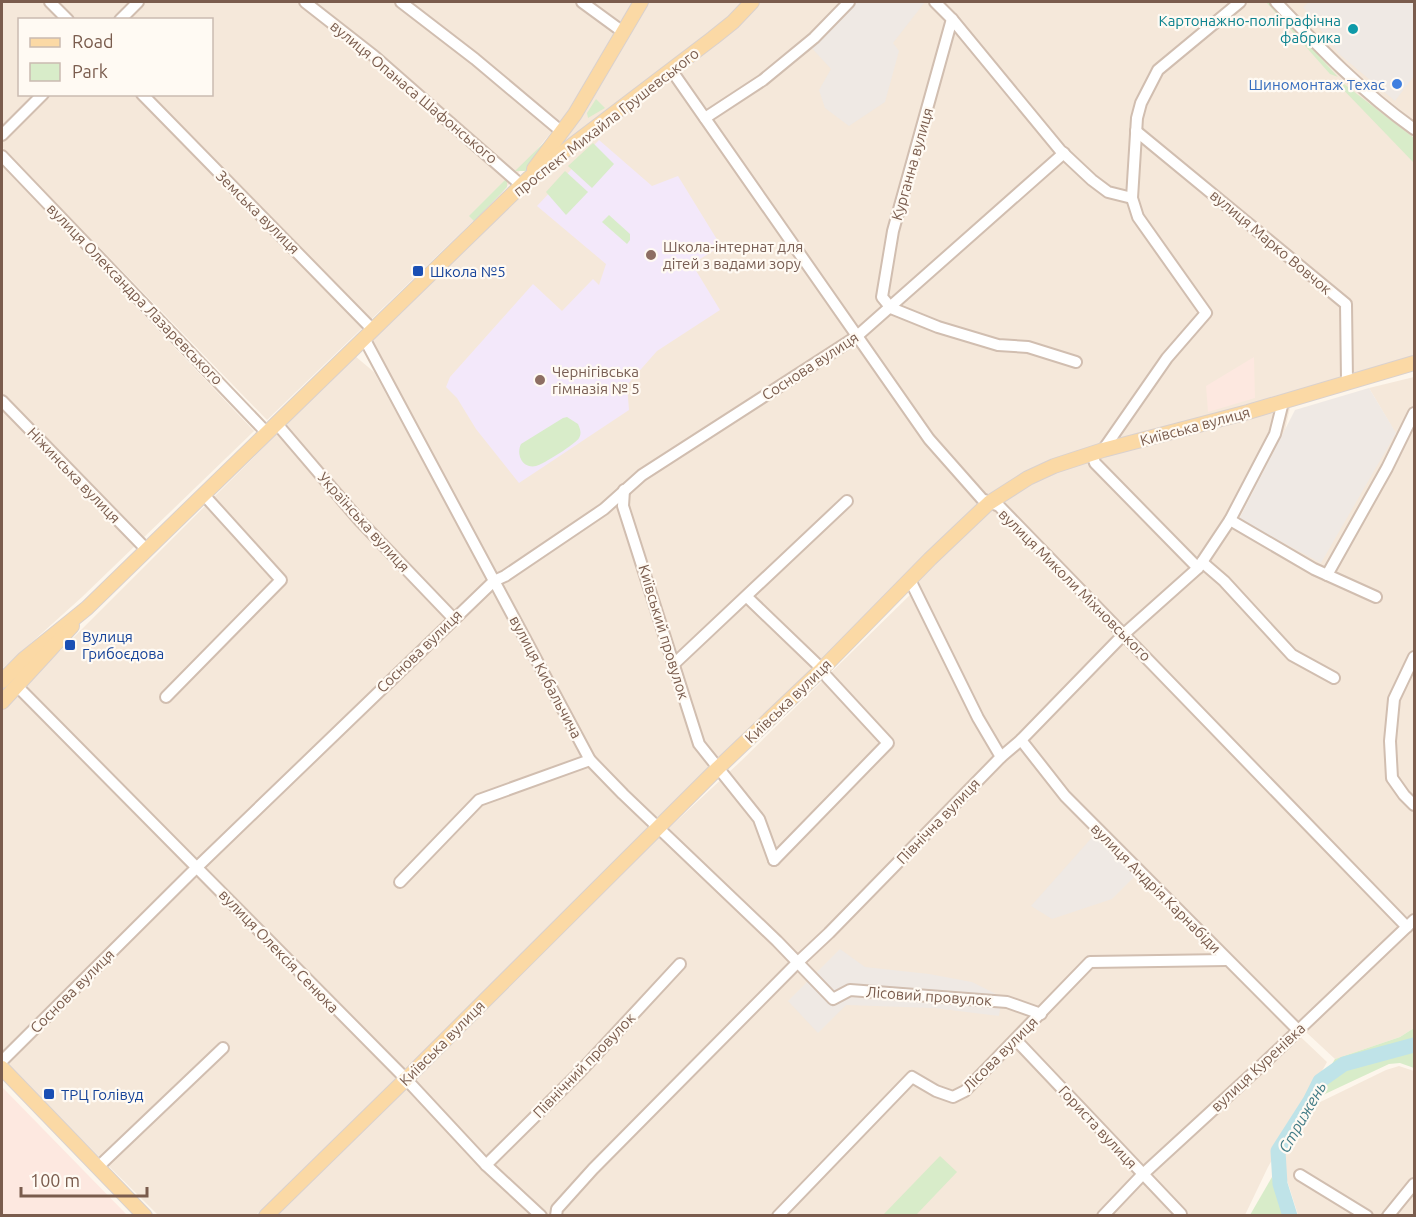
<svg xmlns="http://www.w3.org/2000/svg" width="1416" height="1217" viewBox="0 0 1416 1217" font-family="Ubuntu,sans-serif">
	<style>
		.residential { fill: #f5e8da; fill-rule: evenodd }
		.commercial { fill: #fde8e0 }
		.industrial { fill: #efe9e4 }
		.education { fill: #f3e8fa }
		.green { fill: #d8ecc9 }
		.lines { fill: none; stroke-linecap: round; stroke-linejoin: round }
		.river { stroke: #bfe3e8; stroke-width: 15 }
		.minor-casing { stroke: #d1beb0; stroke-width: 14 }
		.major-casing { stroke: #dad1cd; stroke-width: 16 }
		.minor { stroke: #fff; stroke-width: 10 }
		.major { stroke: #fbd9a5; stroke-width: 14 }
		.culture-dot { fill: #0f9aa8; stroke: #fffaf3; stroke-width: 2 }
		.shop-dot { fill: #3f7fe0; stroke: #fffaf3; stroke-width: 2 }
		.education-dot { fill: #8d6e63; stroke: #fffaf3; stroke-width: 2 }
		.transit-dot { fill: #1a4fb4; stroke: #fffaf3; stroke-width: 2 }
		.labels { text-anchor: middle; dominant-baseline: central; stroke-width: 4.5; stroke-linejoin: round; paint-order: stroke }
		.culture-label { font-size: 15px; fill: #0d838f; stroke: #fffaf3; text-anchor: end }
		.shop-label { font-size: 15px; fill: #366cbe; stroke: #fffaf3; text-anchor: end }
		.street-label { font-size: 15px; fill: #7a5c4d; stroke: #fffaf3 }
		.education-label { font-size: 15px; fill: #785e54; stroke: #fffaf3; text-anchor: start }
		.transit-label { font-size: 15px; fill: #164399; stroke: #fffaf3; text-anchor: start }
		.water-label { font-size: 16px; font-style: italic; fill: #437c86; stroke: #fffaf3 }
	</style>
	<rect width="100%" height="100%" fill="#fdf6ec"/>
	<g class="residential">
		<path d="M2,2H638L575,103L501,194L267,420L2,147ZM20,20H212V94H20Z"/>
		<path d="M650,2H746L740,8L550,155Z"/>
		<path d="M757,2H1273L1343,77L1414,129V360L1054,460L988,499L937,440L678,70Z"/>
		<path d="M1280,2H1414V126L1374,95Z"/>
		<path d="M671,76L859,345L980,507L660,823L596,762L368,340L529,185Z"/>
		<path d="M2,166L254,431L82,597L2,669Z"/>
		<path d="M355,356L374,372L583,756L653,828L256,1215H158L2,1060V709Z"/>
		<path d="M1414,377V1028L1400,1037L1335,1059L1153,890L1028,743L1001,750L914,581L994,505L1030,482L1090,460L1291,403L1285,430L1239,519L1396,434L1369,388Z"/>
		<path d="M914,591L998,764L1021,748L1139,883L1327,1062L1268,1167L1245,1215L277,1216L598,894L741,761Z"/>
		<path d="M1399,1066L1414,1071V1215H1298L1286,1177L1285,1152L1312,1106L1386,1070Z"/>
	</g>
	<g class="commercial">
		<path d="M1254,357L1255,398L1208,412L1206,386Z"/>
		<path d="M2,1087L127,1215H2Z"/>
	</g>
	<g class="industrial">
		<path d="M850,2H925L893,43L899,51L885,102L849,126L825,108L819,90L831,69L809,45Z"/>
		<path d="M1309,2H1414V76L1395,101L1339,54L1303,7Z"/>
		<path d="M1369,388L1396,433L1321,563L1239,519L1295,410Z"/>
		<path d="M1095,834L1137,874L1112,899L1052,919L1031,906Z"/>
		<path d="M840,949L865,967L929,974L972,982L1002,997L999,1016L934,1008L846,1005L818,1033L788,1001Z"/>
	</g>
	<path class="education" d="M599,140L652,186L678,176L721,246L692,264L720,310L657,351L627,385L629,410L519,483L476,429L457,398L446,387L450,377L533,284L562,311L593,279L599,285L606,264L537,206Z"/>
	<g class="green">
		<path d="M1266,2H1270L1338,77L1330,74Z"/>
		<path d="M1334,80L1344,84L1414,138V163Z"/>
		<path d="M596,99L605,108L588,118L587,113Z"/>
		<path d="M556,131L543,152L526,171H515Z"/>
		<path d="M593,143L614,164L592,188L568,166Z"/>
		<path d="M565,171L588,192L566,215L546,192Z"/>
		<path d="M507,178V187L474,221L469,216Z"/>
		<path d="M609,215L630,234V240L627,244L602,222Z"/>
		<path d="M567,417L578,424C580,429 582,433 579,438C577,443 542,465 536,466C522,469 516,454 521,444L563,418Z"/>
		<path d="M1414,1028V1068L1400,1063L1389,1064L1310,1101L1335,1059L1400,1037Z"/>
		<path d="M940,1156L957,1172L916,1215H883Z"/>
		<path d="M1272,1177L1283,1215H1250Z"/>
	</g>
	<g class="lines">
		<path class="river" d="M1290,1216L1280,1184L1278,1151L1310,1101L1320,1081L1344,1064L1414,1045"/>
		<g class="minor-casing">
			<g id="minor">
				<path d="M50,2L68,20"/>
				<path d="M305,2L374,56L521,185"/>
				<path d="M401,2L475,59L562,132"/>
				<path d="M582,2L623,32"/>
				<path d="M935,2L952,19L1060,150L1092,180L1108,192L1132,198"/>
				<path d="M1276,2C1320,48 1362,92 1414,129"/>
				<path d="M952,19L893,231L882,297L891,308L938,327L998,345L1028,347L1076,362"/>
				<path d="M120,20L138,2"/>
				<path d="M672,71L929,439L982,499L999,506L1407,927"/>
				<path d="M142,94L373,330"/>
				<path d="M705,118L763,80L814,38L849,2"/>
				<path d="M1136,131L1346,304L1347,381"/>
				<path d="M2,135L43,94"/>
				<path d="M2,156L267,433"/>
				<path d="M364,338L590,760L623,794L777,941L833,999L850,990L1007,1002L1041,1014"/>
				<path d="M2,401L147,550"/>
				<path d="M277,424L360,521L453,618"/>
				<path d="M1103,450L1167,358L1206,313L1138,217L1132,198L1137,118L1141,103L1158,70L1240,2"/>
				<path d="M1092,454L1095,463L1198,568"/>
				<path d="M624,490L623,506L699,744L759,819L774,860"/>
				<path d="M1230,520L1314,569L1376,597"/>
				<path d="M1202,562L1224,581L1292,655L1334,678"/>
				<path d="M1327,575L1387,468L1414,413"/>
				<path d="M910,580L978,718L1001,757"/>
				<path d="M747,597L822,669"/>
				<path d="M1414,657L1394,699L1390,741L1392,778L1404,795L1414,805"/>
				<path d="M675,663L847,501"/>
				<path d="M17,686L406,1079L486,1165L541,1216"/>
				<path d="M166,697L281,580L204,495"/>
				<path d="M1021,740L1065,796L1298,1030"/>
				<path d="M774,860L888,743L827,677"/>
				<path d="M400,882L479,800L590,760"/>
				<path d="M1016,1040L1181,1214"/>
				<path d="M2,1061L190,874L494,581L505,576L604,509L642,475L856,337L1064,153"/>
				<path d="M486,1165L579,1073L680,964"/>
				<path d="M98,1167L223,1048"/>
				<path d="M1300,1175L1367,1216"/>
				<path d="M556,1216L557,1209L593,1169L797,963L829,933L1001,757L1021,740L1124,634L1198,568L1230,520L1275,434L1283,402"/>
				<path d="M778,1216L912,1077L936,1091L953,1097L965,1091L1090,962L1227,960"/>
				<path d="M1103,1216L1142,1175L1263,1064L1414,920"/>
				<path d="M1388,1216L1414,1184"/>
			</g>
		</g>
		<g class="major-casing">
			<g id="major">
				<path d="M534,169L575,114L641,2"/>
				<path d="M2,681L24,659L87,608L529,178L713,38L733,22L752,2"/>
				<path d="M2,702L72,626"/>
				<path d="M2,1068L145,1216"/>
				<path d="M266,1216L406,1079L718,768L822,669L930,559L989,503L1028,478L1054,466L1103,450L1248,412L1414,363"/>
			</g>
		</g>
		<use href="#minor" class="minor"/>
		<use href="#major" class="major"/>
	</g>
	<circle class="culture-dot" cx="1353" cy="29" r="6"/>
	<circle class="shop-dot" cx="1397" cy="84" r="6"/>
	<g class="education-dot">
		<circle cx="651" cy="255" r="6"/>
		<circle cx="540" cy="380" r="6"/>
	</g>
	<g class="transit-dot">
		<rect x="412" y="265" width="12" height="12" rx="3"/>
		<rect x="64" y="639" width="12" height="12" rx="3"/>
		<rect x="43" y="1088" width="12" height="12" rx="3"/>
	</g>
	<g class="labels">
		<g class="culture-label">
			<text x="1341" y="20">Картонажно-поліграфічна<tspan x="1341" dy="17">фабрика</tspan></text>
		</g>
		<g class="shop-label">
			<text x="1385" y="84">Шиномонтаж Техас</text>
		</g>
		<g class="street-label">
			<text transform="translate(414 92) rotate(40)">вулиця Опанаса Шафонського</text>
			<text transform="translate(606 122) rotate(-38)">проспект Михайла Грушевського</text>
			<text transform="translate(912 164) rotate(-74)">Курганна вулиця</text>
			<text transform="translate(258 212) rotate(45)">Земська вулиця</text>
			<text transform="translate(1271 242) rotate(40)">вулиця Марко Вовчок</text>
			<text transform="translate(135 294) rotate(46)">вулиця Олександра Лазаревського</text>
			<text transform="translate(810 366) rotate(-33)">Соснова вулиця</text>
			<text transform="translate(1195 426) rotate(-15)">Київська вулиця</text>
			<text transform="translate(74 475) rotate(46)">Ніжинська вулиця</text>
			<text transform="translate(364 522) rotate(48)">Українська вулиця</text>
			<text transform="translate(1075 585) rotate(45)">вулиця Миколи Міхновського</text>
			<text transform="translate(664 632) rotate(73)">Київський провулок</text>
			<text transform="translate(419 651) rotate(-44)">Соснова вулиця</text>
			<text transform="translate(546 677) rotate(62)">вулиця Кибальчича</text>
			<text transform="translate(788 701) rotate(-44)">Київська вулиця</text>
			<text transform="translate(938 821) rotate(-46)">Північна вулиця</text>
			<text transform="translate(1156 888) rotate(45)">вулиця Андрія Карнабіди</text>
			<text transform="translate(279 951) rotate(46)">вулиця Олексія Сенюка</text>
			<text transform="translate(72 991) rotate(-45)">Соснова вулиця</text>
			<text transform="translate(929 996) rotate(4)">Лісовий провулок</text>
			<text transform="translate(442 1043) rotate(-45)">Київська вулиця</text>
			<text transform="translate(1000 1054) rotate(-45)">Лісова вулиця</text>
			<text transform="translate(584 1065) rotate(-46)">Північний провулок</text>
			<text transform="translate(1258 1067) rotate(-43)">вулиця Куренівка</text>
			<text transform="translate(1098 1127) rotate(47)">Гориста вулиця</text>
		</g>
		<g class="education-label">
			<text x="663" y="246">Школа-інтернат для<tspan x="663" dy="17">дітей з вадами зору</tspan></text>
			<text x="552" y="371">Чернігівська<tspan x="552" dy="17">гімназія № 5</tspan></text>
		</g>
		<g class="transit-label">
			<text x="430" y="271">Школа №5</text>
			<text x="82" y="636">Вулиця<tspan x="82" dy="17">Грибоєдова</tspan></text>
			<text x="61" y="1094">ТРЦ Голівуд</text>
		</g>
		<g class="water-label">
			<text transform="translate(1302 1117) rotate(-60)">Стрижень</text>
		</g>
	</g>
	<rect width="1416" height="1217" fill="none" stroke="#7a5c4d" stroke-width="6"/>
	<rect x="18" y="18" width="195" height="78" fill="#fffaf3" stroke="#cabbb1" stroke-width="1.5"/>
	<rect x="30" y="38" width="30" height="9" fill="#fbd9a5" stroke="#cabbb1" stroke-width="1.5"/>
	<text x="72" y="48" font-size="18" fill="#7a5c4d">Road</text>
	<rect x="30" y="63" width="30" height="18" fill="#d8ecc9" stroke="#cabbb1" stroke-width="1.5"/>
	<text x="72" y="78" font-size="18" fill="#7a5c4d">Park</text>
	<path d="M21 1187v9h126v-9" fill="none" stroke="#7a5c4d" stroke-width="3"/>
	<text x="30" y="1187" font-size="18" fill="#7a5c4d" stroke="#fffaf3" stroke-width="4.5" paint-order="stroke">100 m</text>
</svg>
